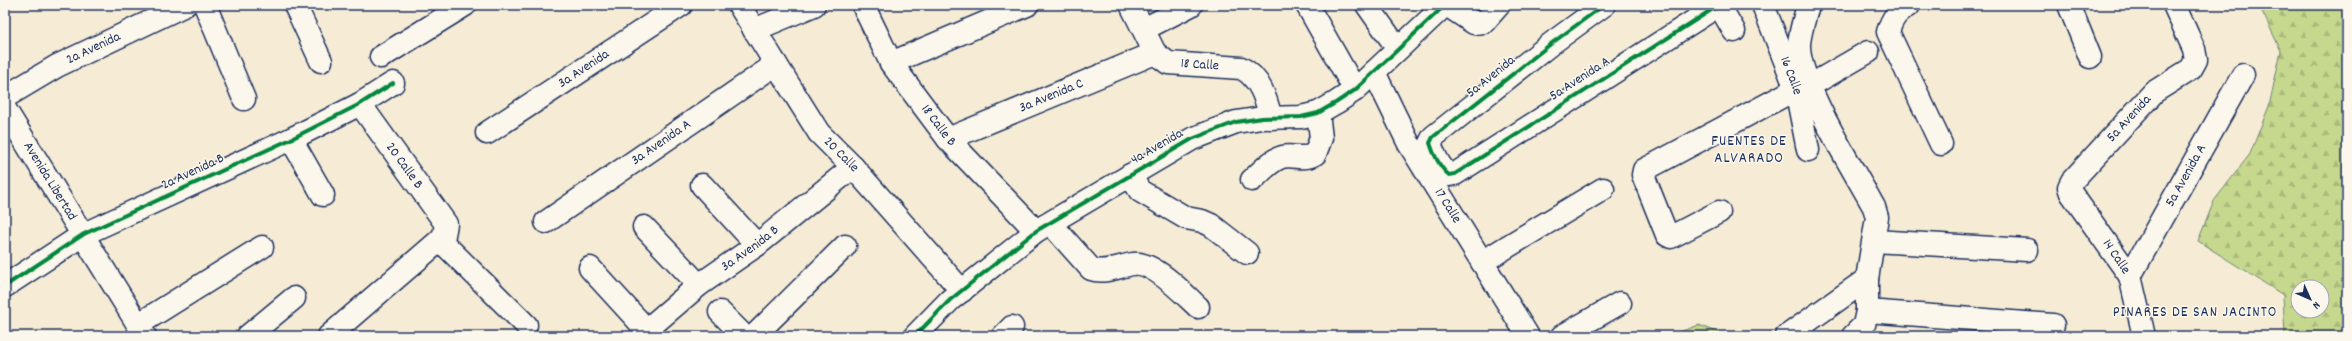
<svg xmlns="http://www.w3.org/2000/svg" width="2352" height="341" viewBox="0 0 2352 341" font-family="Dekko,sans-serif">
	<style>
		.forest { fill: url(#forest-firs); stroke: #708476; fill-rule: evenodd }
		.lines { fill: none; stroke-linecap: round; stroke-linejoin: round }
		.minor-casing { stroke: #1b2f5e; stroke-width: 25 }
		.minor { stroke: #fbf7ec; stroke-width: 22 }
		.cycleway-casing { stroke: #fbf7ec; stroke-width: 6 }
		.cycleway { stroke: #00873e; stroke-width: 4 }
		.labels { text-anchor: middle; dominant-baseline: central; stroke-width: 3; stroke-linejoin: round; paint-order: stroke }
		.street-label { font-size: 14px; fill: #1b2f5e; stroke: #fbf7ec }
		.neighbourhood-label { font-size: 15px; letter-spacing: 1px; fill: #1b2f5e; stroke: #fbf7ec }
	</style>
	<defs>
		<pattern id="forest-firs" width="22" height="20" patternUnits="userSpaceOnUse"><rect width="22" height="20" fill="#c6d88d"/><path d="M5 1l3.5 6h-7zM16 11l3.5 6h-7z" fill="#aaba7c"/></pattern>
	</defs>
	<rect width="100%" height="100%" fill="#f6ecd6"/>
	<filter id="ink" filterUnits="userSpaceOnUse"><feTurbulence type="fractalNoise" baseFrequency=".025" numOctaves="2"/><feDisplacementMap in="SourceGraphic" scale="8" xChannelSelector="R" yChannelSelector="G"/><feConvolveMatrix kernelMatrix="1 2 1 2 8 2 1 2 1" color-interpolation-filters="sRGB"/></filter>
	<g filter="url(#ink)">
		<g class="forest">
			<path d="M2259,5H2347V336H2285L2283,295L2198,241L2214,201L2250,154L2269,106L2281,51ZM2298,287H2322V311H2298Z"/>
			<path d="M1699,325L1728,336H1668Z"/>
		</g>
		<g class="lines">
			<g class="minor-casing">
				<g id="minor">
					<path d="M205,5L244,99"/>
					<path d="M295,5L321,61"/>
					<path id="s1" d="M739,5L819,133L853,167L962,291"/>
					<path id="s2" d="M863,5L891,63L948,139L1036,231"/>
					<path id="s3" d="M1131,5L1155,53L1168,63L1241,68C1260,77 1266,99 1271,118"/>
					<path d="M1307,5L1355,90"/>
					<path d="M1367,5L1398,49"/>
					<path d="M1447,5L1474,23L1484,22L1499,5"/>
					<path d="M1604,5L1552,43L1433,137L1430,143C1433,153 1440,168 1449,175L1455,174L1719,5"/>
					<path d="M1719,5L1734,31"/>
					<path id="s4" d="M1763,5L1796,89L1808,150"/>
					<path d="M1808,5C1805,17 1800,31 1799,44C1797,81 1855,172 1874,207L1877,217L1867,279V311L1864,325L1853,336"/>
					<path d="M1909,5C1897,12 1892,18 1888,32L1941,144"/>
					<path d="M2069,5L2090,57"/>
					<path d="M1144,29L1191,5"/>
					<path d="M754,30L814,5"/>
					<path d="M381,57L465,5"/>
					<path d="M891,63L1027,5"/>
					<path id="s5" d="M1374,72L1409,144L1528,336"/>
					<path d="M1811,85L1868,52"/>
					<path id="s6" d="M5,97L57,66L185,5"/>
					<path id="s7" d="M5,109L145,336"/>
					<path id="s8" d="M487,133L681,5"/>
					<path d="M291,139L323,195"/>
					<path id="s9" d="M948,139L1155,53"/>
					<path d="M1130,175L1140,191L1186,218L1202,221L1211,225L1247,253"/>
					<path d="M1252,180C1260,173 1271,160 1282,157C1294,154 1304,161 1315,154L1321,138L1318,113"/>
					<path d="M702,185L757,245"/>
					<path d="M1719,212L1671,237L1667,235L1643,175L1644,170L1796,89"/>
					<path id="s10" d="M546,222L776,64"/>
					<path d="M1051,224L1091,269C1105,274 1119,266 1133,264C1152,260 1184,294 1198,307"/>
					<path d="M644,227L699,285"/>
					<path d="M440,240L526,325"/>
					<path d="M1874,241L2027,250"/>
					<path d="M1482,262L1603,189"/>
					<path id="s11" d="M590,268L643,326L650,327L699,285L757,245L853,167"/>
					<path id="s12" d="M2130,276L2243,75"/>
					<path d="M5,286L84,234L291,139L360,104L393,83"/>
					<path d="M1867,311L2053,325"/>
					<path d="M720,312L744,336"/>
					<path d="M139,324L262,247"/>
					<path d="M248,336L294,298"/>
					<path d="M329,336L440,240L444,235L446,224L360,104"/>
					<path d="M754,336L845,246"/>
					<path d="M915,336L950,300L1036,231L1192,139L1236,122L1262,118L1301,117L1318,113L1337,102L1355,90L1445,5"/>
					<path d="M1003,336L1012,327"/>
					<path d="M1562,336L1620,303"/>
					<path d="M1787,336L1867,279"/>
					<path id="s13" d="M2144,336L2130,276L2071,193L2069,187L2072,181L2154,92L2191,69L2196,60L2194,49L2174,5"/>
				</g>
			</g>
			<use href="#minor" class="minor"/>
			<g class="cycleway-casing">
				<g id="cycleway">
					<path d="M1604,5L1552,43L1433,137L1430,143C1433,153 1440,168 1449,175L1455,174L1719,5"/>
					<path d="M5,286L84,234L291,139L360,104L393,83"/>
					<path d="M915,336L950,300L1036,231L1192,139L1236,122L1262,118L1301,117L1318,113L1337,102L1355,90L1445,5"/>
				</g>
			</g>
			<use href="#cycleway" class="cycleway"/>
		</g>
	</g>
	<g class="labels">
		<g class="street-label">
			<text stroke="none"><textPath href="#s6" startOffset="101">2a Avenida</textPath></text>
			<text stroke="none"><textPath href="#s3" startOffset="102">18 Calle</textPath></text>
			<text stroke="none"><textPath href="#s8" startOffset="116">3a Avenida</textPath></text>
			<text stroke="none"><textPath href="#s4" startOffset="76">16 Calle</textPath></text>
			<text transform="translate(1491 77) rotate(-39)">5a Avenida</text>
			<text transform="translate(1580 79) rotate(-33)">5a Avenida A</text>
			<text stroke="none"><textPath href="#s9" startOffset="112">3a Avenida C</textPath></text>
			<text stroke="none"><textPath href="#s13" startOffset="261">5a Avenida</textPath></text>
			<text stroke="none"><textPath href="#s2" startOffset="143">18 Calle B</textPath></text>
			<text stroke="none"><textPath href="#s10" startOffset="140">3a Avenida A</textPath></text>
			<text transform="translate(1157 147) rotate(-30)">4a Avenida</text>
			<text stroke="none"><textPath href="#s1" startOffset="182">20 Calle</textPath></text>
			<text transform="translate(404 166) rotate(54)">20 Calle B</text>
			<text transform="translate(193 172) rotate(-25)">2a Avenida B</text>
			<text stroke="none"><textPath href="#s12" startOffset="115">5a Avenida A</textPath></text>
			<text stroke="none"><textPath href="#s7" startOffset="85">Avenida Libertad</textPath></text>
			<text stroke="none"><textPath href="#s5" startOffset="153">17 Calle</textPath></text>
			<text stroke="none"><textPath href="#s11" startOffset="213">3a Avenida B</textPath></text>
			<text transform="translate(2116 257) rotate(56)">14 Calle</text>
		</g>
		<g class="neighbourhood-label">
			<text x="1749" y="142">FUENTES DE<tspan x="1749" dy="17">ALVARADO</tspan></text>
			<text x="2195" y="313">PINARES DE SAN JACINTO</text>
		</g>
	</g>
	<rect width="2352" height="341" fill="none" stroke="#fbf7ec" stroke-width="20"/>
	<rect x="10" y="10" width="2332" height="321" fill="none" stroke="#1b2f5e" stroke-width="1.5" filter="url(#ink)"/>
	<g transform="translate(2310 299) rotate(135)"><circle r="19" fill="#fbf7ec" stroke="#a1a7b3"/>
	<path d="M0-3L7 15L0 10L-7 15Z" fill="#1b2f5e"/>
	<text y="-6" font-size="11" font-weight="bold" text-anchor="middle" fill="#1b2f5e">N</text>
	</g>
</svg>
